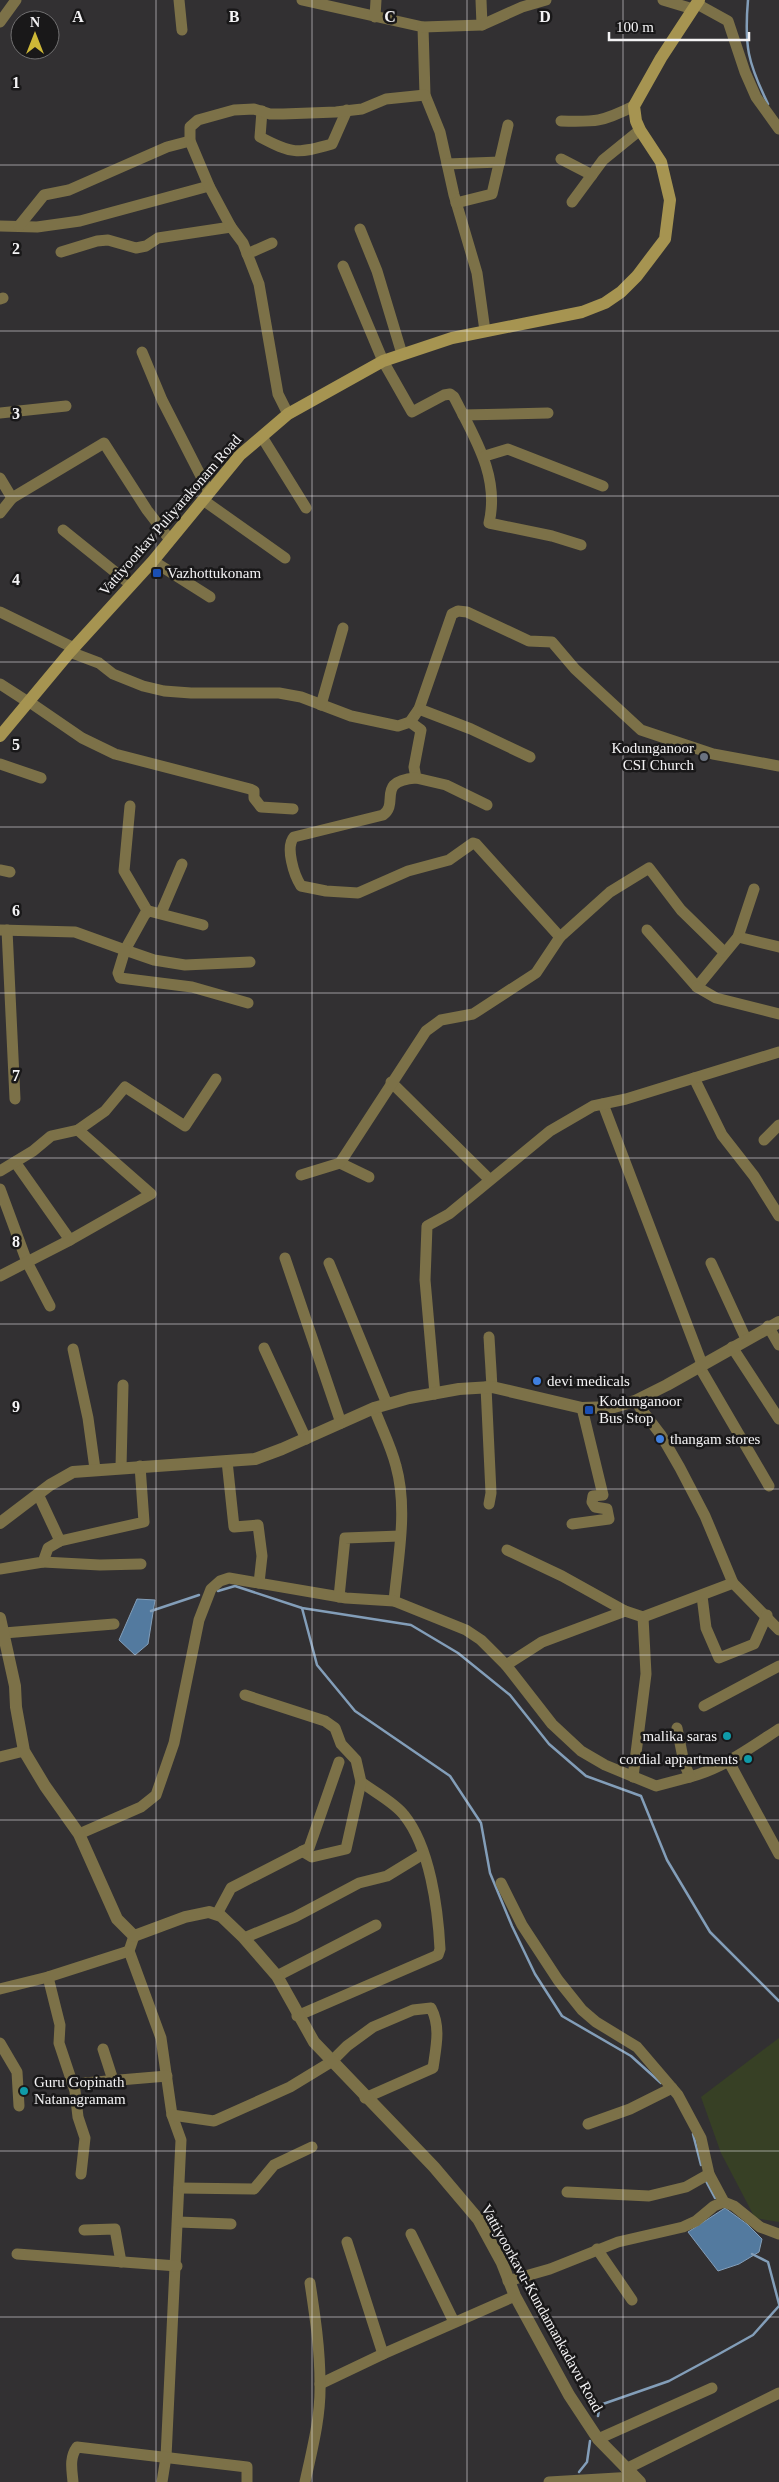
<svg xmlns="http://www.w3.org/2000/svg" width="779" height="2482" viewBox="0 0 779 2482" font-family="Georgia,serif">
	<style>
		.green { fill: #374025 }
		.water { fill: #537a9f; stroke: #839eb9 }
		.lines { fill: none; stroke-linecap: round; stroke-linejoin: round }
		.stream { stroke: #839eb9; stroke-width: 2.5 }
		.minor { stroke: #7c7148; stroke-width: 11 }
		.tertiary { stroke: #7c7148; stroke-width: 12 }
		.secondary { stroke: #a69451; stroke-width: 12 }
		.grid { fill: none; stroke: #f4f3f5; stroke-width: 1; stroke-opacity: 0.55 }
		.transit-dot { fill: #1a4fb4; stroke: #191819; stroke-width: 2 }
		.worship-dot { fill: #6b7280; stroke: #191819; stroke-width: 2 }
		.shop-dot { fill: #3f7fe0; stroke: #191819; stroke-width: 2 }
		.culture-dot { fill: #0f9aa8; stroke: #191819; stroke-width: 2 }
		.labels { text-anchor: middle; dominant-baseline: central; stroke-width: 5; stroke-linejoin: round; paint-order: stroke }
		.street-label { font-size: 15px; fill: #f4f3f5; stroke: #191819 }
		.poi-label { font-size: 15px; fill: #f4f3f5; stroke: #191819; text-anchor: start }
		.grid-label { font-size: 16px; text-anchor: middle; font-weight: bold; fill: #f4f3f5; stroke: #191819; stroke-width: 5; stroke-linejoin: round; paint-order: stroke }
	</style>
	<rect width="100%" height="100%" fill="#323032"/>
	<path class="green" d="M779,2038V2222L755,2218L721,2153L701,2097Z"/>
	<g class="water">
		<path d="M137,1599L155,1600L148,1644L135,1655L119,1640Z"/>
		<path d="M725,2208L747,2224L762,2239L759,2252L739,2264L718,2271L688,2232Z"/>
	</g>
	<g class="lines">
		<g class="stream">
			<path d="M748,0C744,46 748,63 768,104"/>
			<path d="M218,1591L235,1586L302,1608L411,1625L458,1653L510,1695L549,1744L586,1776L641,1796L667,1860L710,1932L779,2001"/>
			<path d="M302,1608L317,1665L355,1711L450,1776L481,1823L490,1873L512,1926L535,1974L562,2016L631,2056L661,2083"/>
			<path d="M151,1611L199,1595"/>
			<path d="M693,2134L701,2165"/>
			<path d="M706,2181L715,2198"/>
			<path d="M752,2254L768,2262L779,2304"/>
			<path d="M598,2416L600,2405L669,2381L719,2354L753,2335L779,2306"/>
			<path d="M579,2472L587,2462L590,2441"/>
		</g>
		<g class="minor">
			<path d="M179,0L182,30"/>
			<path d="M302,0L423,27L425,95L440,132L454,195L477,273L485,331"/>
			<path d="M481,0L482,25"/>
			<path d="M663,0L693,9"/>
			<path d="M697,4L728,21L745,72L756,97L779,129"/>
			<path d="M375,17L376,0"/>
			<path d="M0,22L16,0"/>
			<path d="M423,27L482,25L522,7L546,0"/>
			<path d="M262,111L260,137C292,154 297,154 332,144L347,110"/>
			<path d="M561,121C596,122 602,122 634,106"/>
			<path d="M561,159L592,175"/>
			<path d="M447,164L500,162"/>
			<path d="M572,202L603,160L640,130"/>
			<path d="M456,203L492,194L508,125"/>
			<path d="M0,226L37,227L80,221L209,186"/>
			<path d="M19,226L44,195L69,190L167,147L190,141"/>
			<path d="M360,229L377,271L402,354"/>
			<path d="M61,252L97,241L108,240L136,248L146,246L158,238L231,227"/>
			<path d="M247,254L272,243"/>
			<path d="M343,266L383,361L412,412L444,395L450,394L454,397C474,437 500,476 489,523L552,536L581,545"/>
			<path d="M0,299L3,298"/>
			<path d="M142,352L162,400L209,492"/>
			<path d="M0,413L66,406"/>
			<path d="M288,414L278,394L259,284L243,243L231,227L209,186L190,141V127L198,120L234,110L254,109L270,114H283L336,112L362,109L386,99L425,95"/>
			<path d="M463,415L548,413"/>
			<path d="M262,437L306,508"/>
			<path d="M485,456L508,449L603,486"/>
			<path d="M0,478L12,498L104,443L147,510L170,540"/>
			<path d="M203,500L285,558"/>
			<path d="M0,513L12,498"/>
			<path d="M63,530L130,584"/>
			<path d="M153,561L210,597"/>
			<path d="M0,612L74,648"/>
			<path d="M70,652L99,663L113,674L143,686L164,691L191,693H279L301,697L351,716L398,726L410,722L419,709L452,614L458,611L467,612L529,641L552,642L575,669L641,730L713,754L779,766"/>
			<path d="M0,684L28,702"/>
			<path d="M28,701L82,738L115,754L250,789L254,791V798L261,807L293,809"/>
			<path d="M321,705L343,628"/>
			<path d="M419,709L471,729L530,757"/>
			<path d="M410,722L421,730L414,767L416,778L446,785L487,805"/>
			<path d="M0,764L41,778"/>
			<path d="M130,806L124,871L148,912"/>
			<path d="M0,870L10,872"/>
			<path d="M161,913L182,864"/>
			<path d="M203,925L149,911L145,914L125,950L154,960L185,965L250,962"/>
			<path d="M0,930L75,932L125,950L118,973L120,978L192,987L248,1003"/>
			<path d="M7,930L15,1099"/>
			<path d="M647,930L697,987L738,937L754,889"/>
			<path d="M560,937L610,892L649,868L681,910L724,952"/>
			<path d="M738,937L779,947"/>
			<path d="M697,987L716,998L779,1014"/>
			<path d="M694,1078L722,1135L754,1176L779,1216"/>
			<path d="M391,1082L489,1179"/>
			<path d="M603,1104L702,1364"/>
			<path d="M764,1140L779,1125"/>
			<path d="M15,1162L70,1240"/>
			<path d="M340,1163L369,1177"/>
			<path d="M0,1171L33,1151L51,1136L78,1130L105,1111L125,1087L185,1126L216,1079"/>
			<path d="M301,1175L340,1163L426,1031L441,1020L473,1014L536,973L560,937L476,844L473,843L449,860L408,871L358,893L326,891L301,886C294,875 285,847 294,837L383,815C400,803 375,781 416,778"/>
			<path d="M0,1189L27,1262L50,1306"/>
			<path d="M285,1258L341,1423"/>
			<path d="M329,1263L387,1404"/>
			<path d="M711,1263L746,1339"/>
			<path d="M0,1276L70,1240L151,1194L78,1130"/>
			<path d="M768,1326L779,1345"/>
			<path d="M489,1337L492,1387"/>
			<path d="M732,1347L779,1419"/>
			<path d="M264,1348L306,1439"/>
			<path d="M73,1349L88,1418L95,1469"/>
			<path d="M699,1366L769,1486"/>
			<path d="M486,1387L491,1493L489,1504"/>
			<path d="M435,1394L425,1280L427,1226L449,1214L550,1131L593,1106L626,1099L779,1052"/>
			<path d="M635,1401L661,1435L680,1468L705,1516L733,1583L779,1630"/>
			<path d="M374,1408C381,1427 391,1446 396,1466C408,1509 398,1558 394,1601"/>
			<path d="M227,1461L234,1527L258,1525L262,1556L259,1583"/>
			<path d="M121,1467L123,1385"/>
			<path d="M38,1494L60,1541"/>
			<path d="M572,1524L609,1519L607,1509L595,1507L592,1502L593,1496L603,1495L582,1408"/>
			<path d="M507,1550L562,1576L625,1611"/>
			<path d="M43,1562L100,1565L141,1564"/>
			<path d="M0,1569L43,1562L48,1548L60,1541L144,1522L140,1466"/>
			<path d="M702,1596L706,1628L719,1658L754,1644L767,1615"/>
			<path d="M339,1597L345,1538L400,1536"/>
			<path d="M4,1633L114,1624"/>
			<path d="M506,1665L542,1642L625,1611L643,1617L733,1583"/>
			<path d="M245,1695L325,1721L335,1728L341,1744L356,1760L361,1782C374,1792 394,1802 404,1815C430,1847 438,1909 440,1949L438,1955L297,2016"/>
			<path d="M704,1706L779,1666"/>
			<path d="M677,1728L684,1763L690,1777C723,1768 750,1748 779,1729"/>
			<path d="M0,1757L24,1751"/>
			<path d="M729,1762L779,1854"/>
			<path d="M633,1777L646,1674L643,1617"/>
			<path d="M79,1834L141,1807L156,1795L174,1743L199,1620L211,1589L220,1581L229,1578L346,1598L394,1601L466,1630L481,1640L506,1665L552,1724L581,1751L605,1765L656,1786L690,1777"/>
			<path d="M302,1851L312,1857L346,1849L361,1782"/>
			<path d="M501,1883L522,1925L558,1980L582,2010L596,2022L637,2047L678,2095L701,2138L709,2174L724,2202L734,2206L760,2227L779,2234"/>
			<path d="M217,1914L231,1888L309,1848L339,1762"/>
			<path d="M134,1936L129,1951L161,2038L172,2115L181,2140L166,2457L162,2482"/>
			<path d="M244,1938L295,1917L359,1883L387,1876L423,1854"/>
			<path d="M277,1976L376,1925"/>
			<path d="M48,1977L60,2025L59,2043L75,2091L78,2117L85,2138L81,2174"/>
			<path d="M0,1989L48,1977L129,1951"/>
			<path d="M0,2043L17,2072L19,2106"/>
			<path d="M103,2049L113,2080"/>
			<path d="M84,2083L167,2076"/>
			<path d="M172,2115L214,2121L290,2087L331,2062L347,2046L373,2027L413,2010L431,2008C441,2027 436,2047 433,2068L365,2098"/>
			<path d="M588,2124L630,2109L672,2088"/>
			<path d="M179,2188L254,2189L274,2165L312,2147"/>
			<path d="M567,2192L649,2196L686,2187L709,2174"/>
			<path d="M178,2222L231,2224"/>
			<path d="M84,2230L115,2229L121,2262"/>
			<path d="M411,2234L454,2322"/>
			<path d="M347,2242L383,2354"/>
			<path d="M597,2249L632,2300"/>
			<path d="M17,2254L177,2266"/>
			<path d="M508,2281L550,2269L618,2242L683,2227L696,2221L714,2206L724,2202"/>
			<path d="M320,2384L383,2354L515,2296"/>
			<path d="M598,2439L712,2388"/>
			<path d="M626,2469L779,2393"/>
			<path d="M73,2482C72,2470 69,2458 77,2447L247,2467V2482"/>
			<path d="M305,2482C312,2450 321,2416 320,2383C320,2349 315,2316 310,2283"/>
			<path d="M549,2482L634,2477"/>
		</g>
		<g class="tertiary">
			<path d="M0,1523L50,1485L73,1472L255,1459L282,1449L374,1408L409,1398L459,1389L492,1387L582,1408L614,1407L635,1401L667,1385L779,1322"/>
			<path d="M0,1618L15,1686L16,1707L24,1751L45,1786L79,1834L117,1919L134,1936L185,1917L209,1912L221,1916L244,1938L277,1976L314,2042L434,2167L478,2219L502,2263L515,2296L569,2395L598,2439L640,2482"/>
		</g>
		<path class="secondary" d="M0,736L70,652L153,561L240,455L288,414L383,361L452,338L582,312L605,303L621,292L637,276L665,239L670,200L661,162L640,130L636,121L634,106L661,58L699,0"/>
	</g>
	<path class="grid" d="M156,0V2482M312,0V2482M467,0V2482M623,0V2482M0,165H779M0,331H779M0,496H779M0,662H779M0,827H779M0,993H779M0,1158H779M0,1324H779M0,1489H779M0,1655H779M0,1820H779M0,1986H779M0,2151H779M0,2317H779"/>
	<g class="transit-dot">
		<rect x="152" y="568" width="10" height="10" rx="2.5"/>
		<rect x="584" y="1405" width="10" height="10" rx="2.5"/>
	</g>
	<circle class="worship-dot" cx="704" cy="757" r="5"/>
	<g class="shop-dot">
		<circle cx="537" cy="1381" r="5"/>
		<circle cx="660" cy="1439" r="5"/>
	</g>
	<g class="culture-dot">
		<circle cx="727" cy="1736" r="5"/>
		<circle cx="748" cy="1759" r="5"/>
		<circle cx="24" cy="2091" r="5"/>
	</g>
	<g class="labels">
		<g class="street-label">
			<text transform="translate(170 515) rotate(-49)">Vattiyoorkav Puliyarakonam Road</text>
			<text transform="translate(542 2308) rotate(61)">Vattiyoorkavu-Kundamankadavu Road</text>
		</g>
		<g class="poi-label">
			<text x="167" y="573">Vazhottukonam</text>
			<text x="694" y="748" text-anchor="end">Kodunganoor<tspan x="694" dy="17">CSI Church</tspan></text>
			<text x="547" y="1381">devi medicals</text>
			<text x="599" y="1401">Kodunganoor<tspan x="599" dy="17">Bus Stop</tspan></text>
			<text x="670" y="1439">thangam stores</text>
			<text x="717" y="1736" text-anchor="end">malika saras</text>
			<text x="738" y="1759" text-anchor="end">cordial appartments</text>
			<text x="34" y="2082">Guru Gopinath<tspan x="34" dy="17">Natanagramam</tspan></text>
		</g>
	</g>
	<g class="grid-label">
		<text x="78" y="22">A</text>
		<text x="234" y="22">B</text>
		<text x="390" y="22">C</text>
		<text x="545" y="22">D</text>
		<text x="16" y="88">1</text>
		<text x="16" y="254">2</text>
		<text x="16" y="419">3</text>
		<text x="16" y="585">4</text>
		<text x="16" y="750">5</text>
		<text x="16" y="916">6</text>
		<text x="16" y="1081">7</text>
		<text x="16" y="1247">8</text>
		<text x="16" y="1412">9</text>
	</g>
	<g transform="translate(35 35)"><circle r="24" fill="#191819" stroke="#717071"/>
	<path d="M0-4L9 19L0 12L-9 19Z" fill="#ceb837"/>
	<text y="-8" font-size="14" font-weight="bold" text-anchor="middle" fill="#f4f3f5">N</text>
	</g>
	<path d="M609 32v8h140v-8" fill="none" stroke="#f4f3f5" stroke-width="2.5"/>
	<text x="616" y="32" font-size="15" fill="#f4f3f5" stroke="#191819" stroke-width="4" paint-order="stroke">100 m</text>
</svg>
